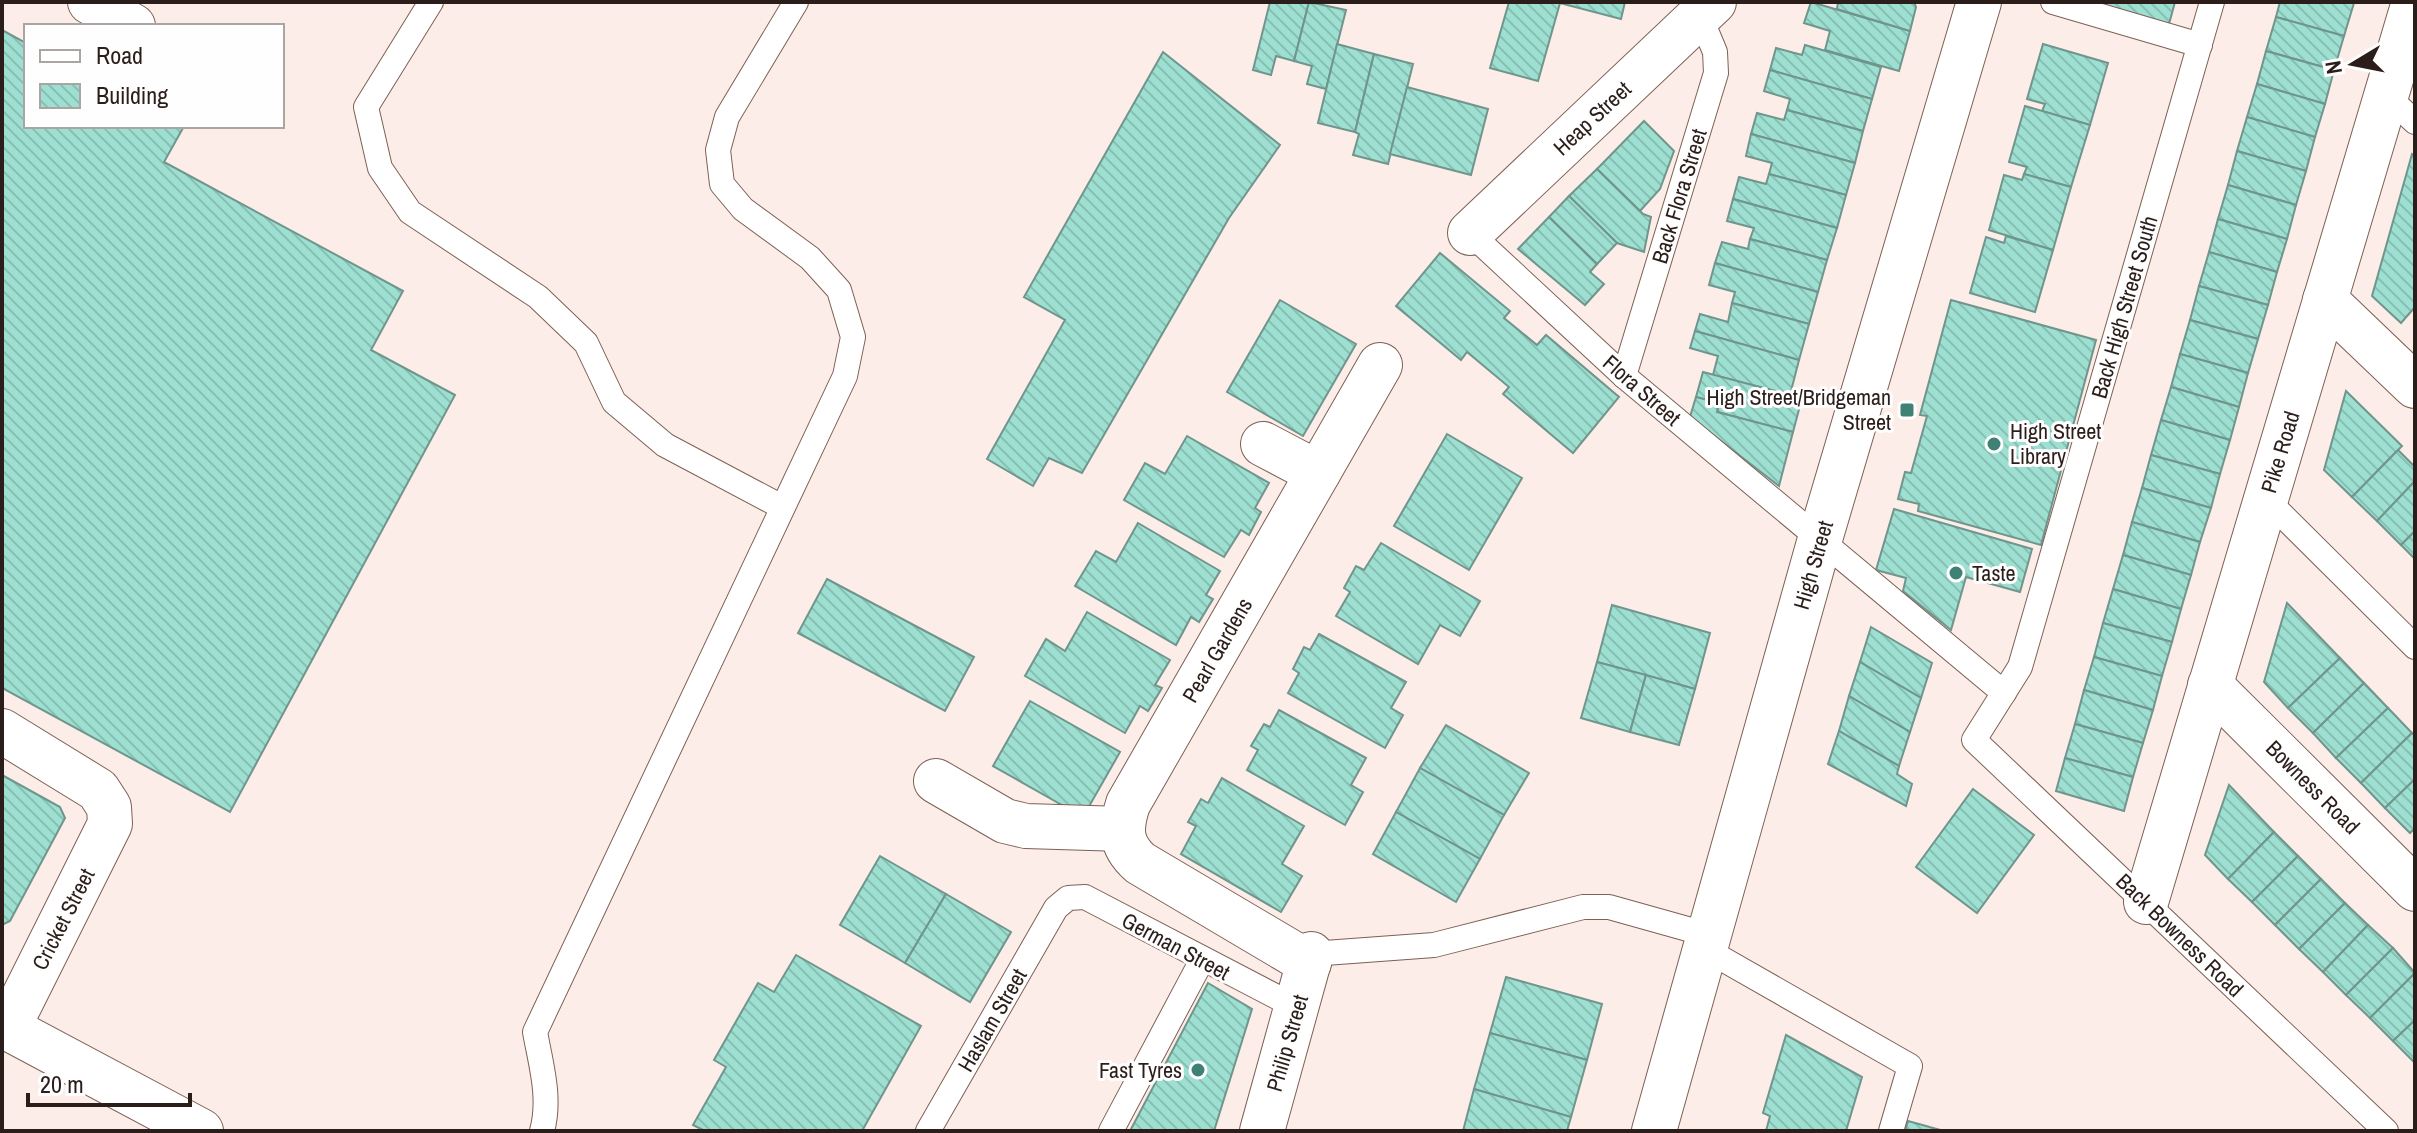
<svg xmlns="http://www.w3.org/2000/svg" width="2417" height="1133" viewBox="0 0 2417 1133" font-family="'Archivo Narrow',sans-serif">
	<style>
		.building { fill: url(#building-back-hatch); stroke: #70958c; stroke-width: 2 }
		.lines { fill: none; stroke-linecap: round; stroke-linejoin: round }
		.lane-casing { stroke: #7e6054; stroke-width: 26 }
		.street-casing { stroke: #7e6054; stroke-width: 46 }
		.secondary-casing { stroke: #7e6054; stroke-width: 46 }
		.primary-casing { stroke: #7e6054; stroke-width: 46 }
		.lane { stroke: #fff; stroke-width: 24 }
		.street { stroke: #fff; stroke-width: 44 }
		.secondary { stroke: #fff; stroke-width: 44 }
		.primary { stroke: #fff; stroke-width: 44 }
		.poi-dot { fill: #3f8275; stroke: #fefefe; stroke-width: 3 }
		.labels { text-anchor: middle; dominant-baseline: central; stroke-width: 6; stroke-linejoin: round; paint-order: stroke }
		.street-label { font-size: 22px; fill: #2b1e1a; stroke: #fefefe }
		.poi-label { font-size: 22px; fill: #2b1e1a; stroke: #fefefe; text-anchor: end }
	</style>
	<defs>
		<pattern id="building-back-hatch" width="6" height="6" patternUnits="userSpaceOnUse" patternTransform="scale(2)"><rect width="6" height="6" fill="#9de0d1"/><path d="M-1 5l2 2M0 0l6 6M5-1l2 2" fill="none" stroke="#87c0b3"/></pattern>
	</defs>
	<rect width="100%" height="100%" fill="#fcede8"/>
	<g class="building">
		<path d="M1270,2H1309L1294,61L1276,56L1271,75L1253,70Z"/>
		<path d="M1309,2L1346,10L1326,89L1307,84L1312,66L1294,61Z"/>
		<path d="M1509,2L1560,3L1538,81L1490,68Z"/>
		<path d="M1556,2H1625L1621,19Z"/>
		<path d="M1811,2L1910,31L1899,71L1825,50L1830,31L1804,23Z"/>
		<path d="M1838,2H1914L1916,7L1910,31L1837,9Z"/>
		<path d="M2094,2H2175L2169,24Z"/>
		<path d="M2280,2H2351L2354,3L2344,36L2276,17Z"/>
		<path d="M2276,17L2344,36L2334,70L2266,51Z"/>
		<path d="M2,30L26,43V126L183,128L164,162L403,291L371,350L455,395L230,812L2,688Z"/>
		<path d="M1337,44L1374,54L1355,132L1318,123Z"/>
		<path d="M2043,44L2108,63L2090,125L2042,111L2045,104L2027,99Z"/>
		<path d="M1805,45L1881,67L1872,99L1770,70L1776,48L1802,55Z"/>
		<path d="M2266,51L2334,70L2325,104L2257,84Z"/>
		<path d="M1163,52L1280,145L1229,218L1082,473L1049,458L1033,486L987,459L1065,320L1024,297Z"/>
		<path d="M1374,54L1413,64L1388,164L1353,155L1359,134L1355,132Z"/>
		<path d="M1770,70L1872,99L1863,131L1787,110L1790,99L1764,91Z"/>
		<path d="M2257,84L2325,104L2315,137L2247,117Z"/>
		<path d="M1407,87L1488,109L1471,175L1390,154Z"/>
		<path d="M2025,106L2090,125L2071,187L2024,174L2027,167L2009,162Z"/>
		<path d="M1787,110L1863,131L1855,163L1751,134L1757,113L1784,120Z"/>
		<path d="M2247,117L2315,137L2306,171L2237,151Z"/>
		<path d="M1644,121L1674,151L1660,189L1640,211L1597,169Z"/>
		<path d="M1751,134L1855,163L1846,195L1769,174L1772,163L1746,156Z"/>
		<path d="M2237,151L2306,171L2296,205L2228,185Z"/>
		<path d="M2412,154L2415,156V307L2401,323L2372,296Z"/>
		<path d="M1597,169L1643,214L1651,217L1644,252L1617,243L1569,196Z"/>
		<path d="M1769,174L1846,195L1837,228L1733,199L1739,177L1766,184Z"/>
		<path d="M2024,174L2071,187L2053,250L1989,230L2004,175L2022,180Z"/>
		<path d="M2228,185L2296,205L2287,239L2218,219Z"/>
		<path d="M1569,196L1617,243L1597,264L1549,217Z"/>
		<path d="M1733,199L1837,228L1827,260L1750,239L1754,228L1727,221Z"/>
		<path d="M1549,217L1597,264L1590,272L1604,284L1585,305L1518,249Z"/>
		<path d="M2218,219L2287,239L2277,272L2209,252Z"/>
		<path d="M2006,236L2053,250L2035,312L1970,293L1986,237L2004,243Z"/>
		<path d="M1750,239L1827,260L1818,292L1715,263L1722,242L1748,249Z"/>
		<path d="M2209,252L2277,272L2268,305L2199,286Z"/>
		<path d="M1440,253L1510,311L1504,318L1537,345L1546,335L1619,397L1573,453L1503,394L1509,387L1467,352L1461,360L1396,306Z"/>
		<path d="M1715,263L1818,292L1809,324L1732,303L1735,292L1709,285Z"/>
		<path d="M2199,286L2268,305L2258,339L2190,320Z"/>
		<path d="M1280,300L1356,344L1303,436L1227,392Z"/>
		<path d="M1951,300L2096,340L2041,545L1918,511L1919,504L1898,499L1905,472L1911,473L1927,416L1920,415Z"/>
		<path d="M1732,303L1809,324L1799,360L1695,331L1700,314L1728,322Z"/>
		<path d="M2190,320L2258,339L2248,373L2180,354Z"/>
		<path d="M1695,331L1799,360L1790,395L1713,375L1718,356L1690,348Z"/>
		<path d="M2180,354L2248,373L2239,407L2171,387Z"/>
		<path d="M1703,372L1802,398L1793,432L1717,412L1719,403L1696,397Z"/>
		<path d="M2171,387L2239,407L2230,440L2161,420Z"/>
		<path d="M2346,391L2402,446L2352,497L2324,470Z"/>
		<path d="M1696,397L1719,403L1717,412L1793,432L1779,486L1690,417Z"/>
		<path d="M2161,420L2230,440L2220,474L2151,455Z"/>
		<path d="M1447,434L1522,478L1469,570L1394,526Z"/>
		<path d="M1187,436L1269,483L1255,508L1261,512L1249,535L1241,530L1224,557L1124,500L1145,463L1165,474Z"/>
		<path d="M2398,450L2415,467V481L2377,521L2352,497Z"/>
		<path d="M2151,455L2220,474L2211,508L2142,488Z"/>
		<path d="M2415,481V531L2401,545L2377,521Z"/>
		<path d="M2142,488L2211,508L2200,542L2132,522Z"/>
		<path d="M1894,509L2032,549L2020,592L1966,577L1951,630L1903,591L1906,578L1876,570Z"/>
		<path d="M2132,522L2200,542L2191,575L2123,555Z"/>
		<path d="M1138,523L1220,571L1206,595L1213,599L1199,622L1191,617L1176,645L1075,586L1096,551L1116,562Z"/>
		<path d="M2415,531V559L2401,545Z"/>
		<path d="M1381,543L1480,601L1460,636L1440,625L1418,664L1336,616L1350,592L1344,588L1356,566L1364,570Z"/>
		<path d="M2123,555L2191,575L2181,609L2113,589Z"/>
		<path d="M827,579L974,657L945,711L798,633Z"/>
		<path d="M2113,589L2181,609L2172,642L2103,623Z"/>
		<path d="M2287,603L2340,658L2288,708L2264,682Z"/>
		<path d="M1612,605L1710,633L1695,689L1597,662Z"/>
		<path d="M1087,612L1170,660L1155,685L1162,688L1148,711L1140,706L1125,733L1025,676L1046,639L1065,651Z"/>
		<path d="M2103,623L2172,642L2162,676L2094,657Z"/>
		<path d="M1871,627L1932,663L1921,698L1860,662Z"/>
		<path d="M1319,634L1406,682L1391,708L1403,715L1385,748L1288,693L1299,673L1293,669L1304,647L1310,650Z"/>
		<path d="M2094,657L2162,676L2153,710L2084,690Z"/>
		<path d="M2340,658L2364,683L2313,733L2288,708Z"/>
		<path d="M1597,662L1646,675L1630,732L1581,718Z"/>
		<path d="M1860,662L1921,698L1910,732L1849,696Z"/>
		<path d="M1646,675L1695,689L1679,745L1630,732Z"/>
		<path d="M2364,683L2388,708L2336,758L2313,733Z"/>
		<path d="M2084,690L2153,710L2143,743L2075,724Z"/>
		<path d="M1849,696L1910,732L1899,766L1839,731Z"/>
		<path d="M1030,701L1120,752L1083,817L993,766Z"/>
		<path d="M2388,708L2412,733L2361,783L2336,758Z"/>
		<path d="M1279,710L1366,758L1351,785L1363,792L1345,825L1247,770L1258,750L1251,746L1264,724L1270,727Z"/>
		<path d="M2075,724L2143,743L2133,777L2065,758Z"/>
		<path d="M1446,725L1529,773L1504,815L1420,768Z"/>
		<path d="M1839,731L1899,766L1897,774L1912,784L1906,806L1828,764Z"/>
		<path d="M2412,733L2415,736V779L2385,808L2361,783Z"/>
		<path d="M2065,758L2133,777L2124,811L2056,791Z"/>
		<path d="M1420,768L1504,815L1480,859L1396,812Z"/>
		<path d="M2,775L60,807L65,818L10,921L2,925Z"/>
		<path d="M1222,778L1304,826L1282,864L1302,876L1281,912L1181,854L1196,826L1188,822L1201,799L1208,803Z"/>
		<path d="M2415,779V828L2410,833L2385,808Z"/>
		<path d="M2229,785L2274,832L2228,879L2205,855Z"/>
		<path d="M1973,789L2034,835L1977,913L1916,867Z"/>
		<path d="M1396,812L1480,859L1456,902L1373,854Z"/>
		<path d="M2274,832L2298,856L2252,902L2228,879Z"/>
		<path d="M880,856L946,894L905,963L840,925Z"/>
		<path d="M2298,856L2321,879L2275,925L2252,902Z"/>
		<path d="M2321,879L2345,903L2299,949L2275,925Z"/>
		<path d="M946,894L1011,932L970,1002L905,963Z"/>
		<path d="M2345,903L2368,925L2323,972L2299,949Z"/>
		<path d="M2368,925L2393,948L2346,995L2323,972Z"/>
		<path d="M2393,948L2415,973L2370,1018L2346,995Z"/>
		<path d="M796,955L921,1026L862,1131H705L693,1125L726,1067L714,1060L758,983L774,992Z"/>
		<path d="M2415,973V1020L2393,1041L2370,1018Z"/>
		<path d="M1506,977L1602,1004L1587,1060L1490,1033Z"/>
		<path d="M1208,983L1252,1009L1214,1131H1130Z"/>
		<path d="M2415,1020V1063L2393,1041Z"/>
		<path d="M1490,1033L1587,1060L1571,1117L1474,1089Z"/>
		<path d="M1786,1035L1862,1077L1846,1131H1766L1770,1116L1763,1113Z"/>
		<path d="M1474,1089L1571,1117L1567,1131H1463Z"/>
		<path d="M1908,1121L1944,1131H1905Z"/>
	</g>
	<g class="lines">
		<g class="lane-casing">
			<g id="lane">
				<path d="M431,2L366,107L380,168L410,212L538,297L586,343L614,402L665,445L782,507"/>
				<path d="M2053,2L2200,45"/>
				<path d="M2212,2L2020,667L1974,740L2386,1131"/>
				<path d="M2386,95L2415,122"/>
				<path d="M1470,233L1624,376L2004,693"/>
				<path d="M1624,376L1716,73L1715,52L1700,16"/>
				<path d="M2266,499L2415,647"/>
				<path d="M1705,949L1910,1066L1891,1131"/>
				<path d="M1311,954L1434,945L1583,907H1609L1709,935"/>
				<path d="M542,1131C551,1098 541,1065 535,1032L845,376L853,337L839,290L810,258L743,209L722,184L718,150L727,117L796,2"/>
				<path d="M928,1131L1056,908L1068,898L1085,897L1298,1008"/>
				<path d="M1111,1131L1202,960"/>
			</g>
		</g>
		<g class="street-casing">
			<g id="street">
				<path d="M90,2L133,26"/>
				<path d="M1470,233L1714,2"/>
				<path d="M2325,300L2415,386"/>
				<path d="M1263,444L1318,473"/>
				<path d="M2210,685L2415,889"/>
				<path d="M2,731L98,790L109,807L110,824L8,1028"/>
				<path d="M936,781L1005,821L1026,826L1123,829"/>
				<path d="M2146,902L2414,2"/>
				<path d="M1309,963L1140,863C1120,845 1120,829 1128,804L1380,365"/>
				<path d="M1262,1131L1311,954"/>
			</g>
		</g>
		<g class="secondary-casing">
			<path id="secondary" d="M1654,1131L1820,539L1979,2"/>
		</g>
		<g class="primary-casing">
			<path id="primary" d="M2,1025L201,1131"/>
		</g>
		<use href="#lane" class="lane"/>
		<use href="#street" class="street"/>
		<use href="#secondary" class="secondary"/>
		<use href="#primary" class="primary"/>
	</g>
	<g class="poi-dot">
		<rect x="1899" y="402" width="16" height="16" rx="4"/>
		<circle cx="1994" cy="444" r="8"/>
		<circle cx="1956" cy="573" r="8"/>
		<circle cx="1198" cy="1070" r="8"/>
	</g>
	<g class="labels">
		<g class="street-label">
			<text transform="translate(1592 118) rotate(-43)">Heap Street</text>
			<text transform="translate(1679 196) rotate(-73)">Back Flora Street</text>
			<text transform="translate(2124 307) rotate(-74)">Back High Street South</text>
			<text transform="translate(1642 390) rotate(41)">Flora Street</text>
			<text transform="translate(2280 452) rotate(-73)">Pike Road</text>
			<text transform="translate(1813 565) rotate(-74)">High Street</text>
			<text transform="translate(1217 650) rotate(-60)">Pearl Gardens</text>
			<text transform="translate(2313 787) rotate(45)">Bowness Road</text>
			<text transform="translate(63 919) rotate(-63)">Cricket Street</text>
			<text transform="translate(2180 935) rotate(44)">Back Bowness Road</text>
			<text transform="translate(1176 946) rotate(28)">German Street</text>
			<text transform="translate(992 1020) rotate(-60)">Haslam Street</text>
			<text transform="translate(1287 1043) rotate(-74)">Philip Street</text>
		</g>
		<g class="poi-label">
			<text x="1891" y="397">High Street/Bridgeman<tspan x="1891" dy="25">Street</tspan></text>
			<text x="2010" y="431" text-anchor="start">High Street<tspan x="2010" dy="25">Library</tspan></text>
			<text x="1972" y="573" text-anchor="start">Taste</text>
			<text x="1182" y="1070">Fast Tyres</text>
		</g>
	</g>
	<rect width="2417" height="1133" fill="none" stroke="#2b1e1a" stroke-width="8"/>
	<rect x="24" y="24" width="260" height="104" fill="#fefefe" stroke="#aaa4a3" stroke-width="2"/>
	<rect x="40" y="50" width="40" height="12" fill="#ffffff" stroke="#aaa4a3" stroke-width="2"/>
	<text x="96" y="64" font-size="24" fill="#2b1e1a">Road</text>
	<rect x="40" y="84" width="40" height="24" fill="url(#building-back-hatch)" stroke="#aaa4a3" stroke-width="2"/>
	<text x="96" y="104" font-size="24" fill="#2b1e1a">Building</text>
	<g transform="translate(2353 64) rotate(260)" stroke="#fefefe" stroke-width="6" paint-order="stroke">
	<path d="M0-6L14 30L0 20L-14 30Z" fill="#2b1e1a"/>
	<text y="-12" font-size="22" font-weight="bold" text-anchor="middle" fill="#2b1e1a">N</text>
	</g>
	<path d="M28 1093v12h162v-12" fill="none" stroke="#2b1e1a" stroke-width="4"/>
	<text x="40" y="1093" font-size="24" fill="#2b1e1a" stroke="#fefefe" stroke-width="6" paint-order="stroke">20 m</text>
</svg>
